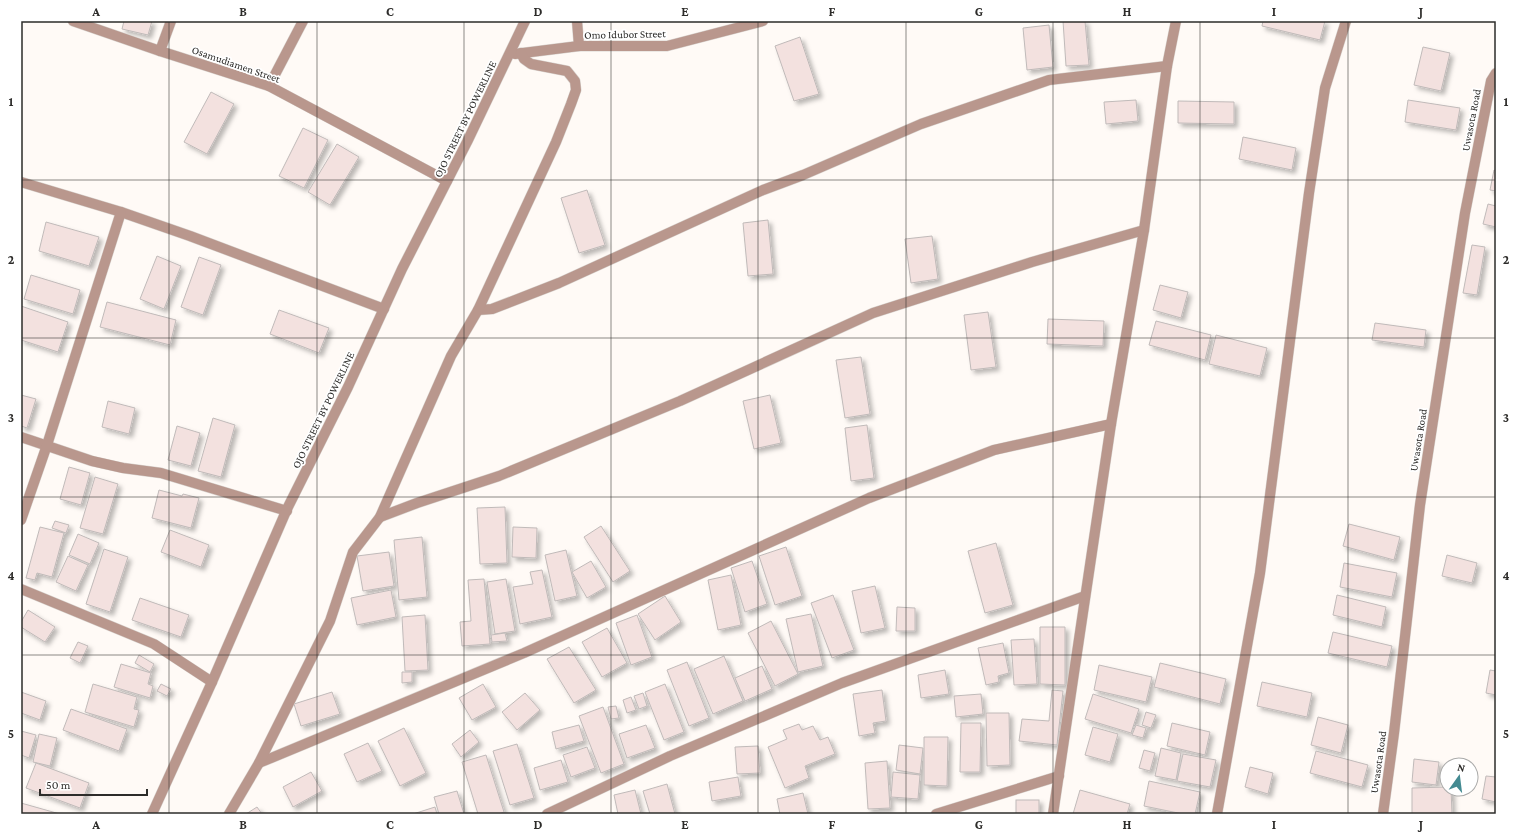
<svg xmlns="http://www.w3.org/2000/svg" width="1517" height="835" viewBox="0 0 1517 835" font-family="'Crimson Pro',serif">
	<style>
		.building { fill: #f3e1df; stroke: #c0bab9; filter: url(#shadow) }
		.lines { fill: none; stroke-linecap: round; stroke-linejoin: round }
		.minor-casing { stroke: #d9d5d1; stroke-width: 11 }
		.minor { stroke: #b9978d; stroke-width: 10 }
		.grid { fill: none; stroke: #2d2c2a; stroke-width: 1; stroke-opacity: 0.55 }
		.labels { text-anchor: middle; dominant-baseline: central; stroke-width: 3.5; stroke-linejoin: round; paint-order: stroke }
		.street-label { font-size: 11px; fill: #2d2c2a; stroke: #fff }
		.neatline { fill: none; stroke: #2d2c2a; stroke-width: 1.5 }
		.grid-label { font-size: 13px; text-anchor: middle; font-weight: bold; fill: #2d2c2a }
	</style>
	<defs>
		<filter id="shadow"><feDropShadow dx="3.5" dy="3.5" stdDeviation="2" flood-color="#0004"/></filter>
	</defs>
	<rect width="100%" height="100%" fill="#fffaf6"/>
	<g class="building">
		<path d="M124,21H152L148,35L122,29Z"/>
		<path d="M1063,21H1085L1089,65L1066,66Z"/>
		<path d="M1263,21H1325L1320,40L1262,26Z"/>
		<path d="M1049,25L1053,67L1027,70L1023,28Z"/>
		<path d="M800,37L819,94L794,101L775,46Z"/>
		<path d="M1423,47L1450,53L1441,91L1414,85Z"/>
		<path d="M211,92L234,104L207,154L184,142Z"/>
		<path d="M1136,100L1138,121L1106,124L1104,102Z"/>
		<path d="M1408,100L1460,108L1456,130L1405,122Z"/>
		<path d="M1178,101L1234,102V124L1178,123Z"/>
		<path d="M303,128L328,140L304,188L279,176Z"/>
		<path d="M1243,137L1296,148L1292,170L1239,159Z"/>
		<path d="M337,144L359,157L330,205L308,192Z"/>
		<path d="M1494,170L1496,171V191L1490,190Z"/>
		<path d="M587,190L605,245L579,253L561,198Z"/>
		<path d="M1488,204L1496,206V227L1483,224Z"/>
		<path d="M768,220L773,274L748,276L743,223Z"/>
		<path d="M46,222L99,237L89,266L39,251Z"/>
		<path d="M932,236L938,279L911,283L905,239Z"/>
		<path d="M1472,245L1485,247L1477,295L1463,293Z"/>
		<path d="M157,256L181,266L164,309L140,299Z"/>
		<path d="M199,257L221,265L203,315L181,307Z"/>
		<path d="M31,275L80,290L73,314L24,299Z"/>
		<path d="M1160,285L1188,292L1181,318L1153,310Z"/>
		<path d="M107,302L176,320L170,345L100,327Z"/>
		<path d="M21,306L68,322L58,352L21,340Z"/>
		<path d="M279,310L329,328L319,353L270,334Z"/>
		<path d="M988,312L996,367L971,370L964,315Z"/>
		<path d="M1048,319L1104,321L1103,346L1047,344Z"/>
		<path d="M1156,321L1211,335L1205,360L1149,345Z"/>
		<path d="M1375,323L1426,330L1424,347L1372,340Z"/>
		<path d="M1216,335L1267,348L1260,376L1209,364Z"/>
		<path d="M861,357L870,414L845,418L836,360Z"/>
		<path d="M21,395L36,399L27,428L21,426Z"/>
		<path d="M770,395L781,443L754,449L743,401Z"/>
		<path d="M108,401L135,408L129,434L102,427Z"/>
		<path d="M213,418L235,425L221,477L198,471Z"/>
		<path d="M867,425L874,478L851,481L845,428Z"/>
		<path d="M177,426L200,433L191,466L168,460Z"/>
		<path d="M69,467L90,473L81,505L60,499Z"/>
		<path d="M95,477L118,484L103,534L80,528Z"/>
		<path d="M159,490L182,496L183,494L199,498L191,528L152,518Z"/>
		<path d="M505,507L507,563L480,564L477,508Z"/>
		<path d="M55,521L69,525L66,533L52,528Z"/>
		<path d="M1349,524L1400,537L1394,560L1343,546Z"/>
		<path d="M601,526L630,571L613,582L584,537Z"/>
		<path d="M40,527L64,533L52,577L37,573L35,580L26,578Z"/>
		<path d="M513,527L537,528L536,558L512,557Z"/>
		<path d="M170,530L209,545L201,567L161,552Z"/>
		<path d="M78,534L99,543L90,564L69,555Z"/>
		<path d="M422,537L427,597L399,600L394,540Z"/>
		<path d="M996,543L1013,605L985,613L968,551Z"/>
		<path d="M786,547L802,596L775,605L759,556Z"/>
		<path d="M104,549L128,557L110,612L86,604Z"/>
		<path d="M566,550L577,596L555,601L545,555Z"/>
		<path d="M389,552L394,586L363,591L357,556Z"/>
		<path d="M1447,555L1477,563L1472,583L1442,576Z"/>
		<path d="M68,556L88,565L76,591L56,582Z"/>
		<path d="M591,561L606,587L587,598L572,572Z"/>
		<path d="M752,561L767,604L745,612L731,568Z"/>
		<path d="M1344,563L1397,573L1392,597L1340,587Z"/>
		<path d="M542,570L552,617L520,624L513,587L533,584L530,572Z"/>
		<path d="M731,575L741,625L718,630L708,580Z"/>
		<path d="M484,579L490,644L462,646L460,622L471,621L468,580Z"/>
		<path d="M506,579L515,631L495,634L487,582Z"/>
		<path d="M875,586L885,628L861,633L852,591Z"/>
		<path d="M391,590L396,617L357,625L351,598Z"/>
		<path d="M833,595L854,650L832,658L811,603Z"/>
		<path d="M1337,595L1386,607L1382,627L1333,615Z"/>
		<path d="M665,596L681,622L655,640L638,614Z"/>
		<path d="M140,598L189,615L181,637L132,620Z"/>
		<path d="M897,607L915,608V631H896Z"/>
		<path d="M28,610L55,627L45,642L21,627V622Z"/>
		<path d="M811,614L823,666L798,672L786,619Z"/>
		<path d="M425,615L428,670L405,671L402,617Z"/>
		<path d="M637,615L652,657L631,665L616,623Z"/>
		<path d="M771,621L798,674L775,686L748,633Z"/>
		<path d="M1040,627H1065V685L1040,684Z"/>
		<path d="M607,628L627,663L602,677L582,642Z"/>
		<path d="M1333,632L1392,646L1387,667L1328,653Z"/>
		<path d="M505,633L507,641L492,642L491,635Z"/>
		<path d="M1034,639L1037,684L1014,685L1011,640Z"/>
		<path d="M78,642L88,646L80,663L70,658Z"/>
		<path d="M1003,643L1009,673L998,676L999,682L986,685L978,648Z"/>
		<path d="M569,647L596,690L574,703L547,659Z"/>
		<path d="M139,655L154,664L150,672L135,663Z"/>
		<path d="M724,656L743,701L713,714L694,669Z"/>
		<path d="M687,662L709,718L689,726L667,670Z"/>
		<path d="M1160,663L1226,679L1220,704L1154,687Z"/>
		<path d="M121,664L151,673L148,684L153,686L150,698L114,687Z"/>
		<path d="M1099,665L1152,677L1146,702L1094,690Z"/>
		<path d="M762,666L772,689L745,701L735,678Z"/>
		<path d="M945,670L949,694L921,698L918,675Z"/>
		<path d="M1490,670L1496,671V695L1486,693Z"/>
		<path d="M402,672H412V682L402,683Z"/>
		<path d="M1262,682L1312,693L1307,717L1257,706Z"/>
		<path d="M93,684L137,697L134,709L139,710L134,727L85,712Z"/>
		<path d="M161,684L171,689L167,696L157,691Z"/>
		<path d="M483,684L496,707L472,720L459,698Z"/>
		<path d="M665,684L684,732L664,740L645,692Z"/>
		<path d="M882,690L886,721L873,723L875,733L859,736L853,694Z"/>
		<path d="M1052,690L1063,691L1057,745L1019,741L1022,719L1049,721Z"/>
		<path d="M21,692L46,701L40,720L21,713Z"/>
		<path d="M332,692L340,714L301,726L294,704Z"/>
		<path d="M525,693L540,710L517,730L502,712Z"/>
		<path d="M643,693L647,706L639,709L634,696Z"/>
		<path d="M981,694L983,714L956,717L954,696Z"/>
		<path d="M1093,694L1139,709L1131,733L1085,719Z"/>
		<path d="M631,697L636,710L627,713L623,700Z"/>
		<path d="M616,706L619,718L611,719L608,707Z"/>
		<path d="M603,707L624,764L601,773L579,716Z"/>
		<path d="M71,709L127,729L119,751L63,730Z"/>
		<path d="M1146,712L1156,715L1151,728L1142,725Z"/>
		<path d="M986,713H1009L1010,765L987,766Z"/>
		<path d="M1318,717L1348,725L1341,753L1311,745Z"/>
		<path d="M961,723H981L980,772H960Z"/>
		<path d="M1172,723L1210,732L1205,755L1167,746Z"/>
		<path d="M799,724L802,730L813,726L820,740L828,737L835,754L805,766L809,778L785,788L768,747L787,739L783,730Z"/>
		<path d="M579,725L584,741L556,749L552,732Z"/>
		<path d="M646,725L655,748L627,758L619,734Z"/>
		<path d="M1136,725L1146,728L1143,738L1132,735Z"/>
		<path d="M1093,727L1118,734L1110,762L1085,755Z"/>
		<path d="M404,728L426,773L400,786L378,741Z"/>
		<path d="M470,730L479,742L461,757L452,744Z"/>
		<path d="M21,731L36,735L29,758L21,755Z"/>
		<path d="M39,734L57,738L50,766L33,762Z"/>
		<path d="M924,737H948L947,786L924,785Z"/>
		<path d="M368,743L382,771L357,782L344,754Z"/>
		<path d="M517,744L534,798L510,805L493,751Z"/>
		<path d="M899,745L923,748L920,774L896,770Z"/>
		<path d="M758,746L760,773L737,774L735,747Z"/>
		<path d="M587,747L595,768L571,777L563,755Z"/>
		<path d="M1161,748L1181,753L1176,780L1155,776Z"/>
		<path d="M1144,750L1155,753L1150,771L1139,768Z"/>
		<path d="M1316,751L1368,765L1362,787L1310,773Z"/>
		<path d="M1183,754L1216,760L1210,787L1177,781Z"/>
		<path d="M486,755L504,812L498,814H478L462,762Z"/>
		<path d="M1414,759L1439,762L1436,785L1412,782Z"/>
		<path d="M561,760L568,782L540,790L534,768Z"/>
		<path d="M887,761L890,808L868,809L865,763Z"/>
		<path d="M36,763L89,783L80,808L26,788Z"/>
		<path d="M1250,767L1273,773L1268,794L1245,787Z"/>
		<path d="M311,772L322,791L293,807L283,787Z"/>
		<path d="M893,772L920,775L918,799L891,797Z"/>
		<path d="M1486,776L1496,777V802L1482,799Z"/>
		<path d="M738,777L741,796L712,801L709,782Z"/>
		<path d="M1149,781L1200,792L1195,814H1183L1144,806Z"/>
		<path d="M667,784L675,814H650L643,791Z"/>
		<path d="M1447,787V789H1451L1452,813L1412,814V788Z"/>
		<path d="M635,790L641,814H618L614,795Z"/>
		<path d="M1080,790L1130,804L1127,814H1073Z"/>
		<path d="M457,791L464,814H439L434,797Z"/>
		<path d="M803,793L808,814H780L777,799Z"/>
		<rect x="1016" y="800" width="23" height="14"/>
		<path d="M21,803L60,814H21Z"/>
		<path d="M257,807L262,814H246Z"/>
		<path d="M435,807L437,814H413Z"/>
	</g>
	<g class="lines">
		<g class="minor-casing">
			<g id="minor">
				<path d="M73,21L160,51L269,86L447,181"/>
				<path d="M577,21L579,46"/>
				<path d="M160,51L171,21"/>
				<path d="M515,54L579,46H667L763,21"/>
				<path d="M269,86L303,21"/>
				<path d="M21,182L121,212L190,236L384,309"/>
				<path d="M478,310L492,309L559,283L763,190L803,175L921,124L1049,80L1167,66"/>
				<path d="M21,437L92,461L123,468L161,473L287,511"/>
				<path d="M380,517L417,503L499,476L680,401L873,313L1032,262L1144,230"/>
				<path d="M21,520L47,445L121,212"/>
				<path d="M21,589L154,644L212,682"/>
				<path d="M259,763L524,653L869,498L994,450L1111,424"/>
				<path d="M152,814L212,682L287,509L348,387L402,269L467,142L525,21"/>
				<path d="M229,814L259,763L330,621L353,552L380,517L451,356L478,310L556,142L571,104L576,90L575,81L567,71L531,64L524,59L521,53"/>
				<path d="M547,814L670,756L842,683L1085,596"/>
				<path d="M936,814L1059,776"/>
				<path d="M1053,814L1111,424L1144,230L1167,66L1176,21"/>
				<path d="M1217,814L1260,573L1309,193L1325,88L1346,21"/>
				<path d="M1383,814L1394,733L1420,505L1465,213L1491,81L1496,73"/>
			</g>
		</g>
		<use href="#minor" class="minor"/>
	</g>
	<path class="grid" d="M169,21V814M317,21V814M464,21V814M611,21V814M758,21V814M906,21V814M1053,21V814M1200,21V814M1348,21V814M21,180H1496M21,338H1496M21,497H1496M21,655H1496"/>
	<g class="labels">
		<g class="street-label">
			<text transform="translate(625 34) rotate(-1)">Omo Idubor Street</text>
			<text transform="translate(236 64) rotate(19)">Osamudiamen Street</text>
			<text transform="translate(465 119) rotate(-64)">OJO STREET BY POWERLINE</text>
			<text transform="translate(1471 120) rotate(-79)">Uwasota Road</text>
			<text transform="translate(323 410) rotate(-64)">OJO STREET BY POWERLINE</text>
			<text transform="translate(1418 440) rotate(-81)">Uwasota Road</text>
			<text transform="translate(1378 762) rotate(-82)">Uwasota Road</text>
		</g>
	</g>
	<rect width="1517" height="835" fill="none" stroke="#ffffff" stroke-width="44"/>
	<g transform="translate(1459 777) rotate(14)"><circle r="19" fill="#ffffff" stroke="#ababaa"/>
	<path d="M0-3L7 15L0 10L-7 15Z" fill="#448b92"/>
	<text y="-6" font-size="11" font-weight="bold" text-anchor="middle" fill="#2d2c2a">N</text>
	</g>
	<path d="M40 789v6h107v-6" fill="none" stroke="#2d2c2a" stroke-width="2"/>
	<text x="46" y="789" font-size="12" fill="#2d2c2a" stroke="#ffffff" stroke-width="3" paint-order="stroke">50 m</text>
	<rect x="22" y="22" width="1473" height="791" class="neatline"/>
	<g class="grid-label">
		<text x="96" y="16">A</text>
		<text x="243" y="16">B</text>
		<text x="390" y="16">C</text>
		<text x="538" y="16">D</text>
		<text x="685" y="16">E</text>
		<text x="832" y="16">F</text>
		<text x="979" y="16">G</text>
		<text x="1127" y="16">H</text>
		<text x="1274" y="16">I</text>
		<text x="1421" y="16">J</text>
		<text x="11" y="106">1</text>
		<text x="1506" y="106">1</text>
		<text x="11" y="264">2</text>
		<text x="1506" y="264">2</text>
		<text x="11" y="422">3</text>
		<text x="1506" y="422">3</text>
		<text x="11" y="580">4</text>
		<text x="1506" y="580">4</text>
		<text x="11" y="738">5</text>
		<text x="1506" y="738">5</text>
		<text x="96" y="829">A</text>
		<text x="243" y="829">B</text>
		<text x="390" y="829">C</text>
		<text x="538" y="829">D</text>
		<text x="685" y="829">E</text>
		<text x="832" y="829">F</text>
		<text x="979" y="829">G</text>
		<text x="1127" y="829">H</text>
		<text x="1274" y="829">I</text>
		<text x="1421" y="829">J</text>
	</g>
</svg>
